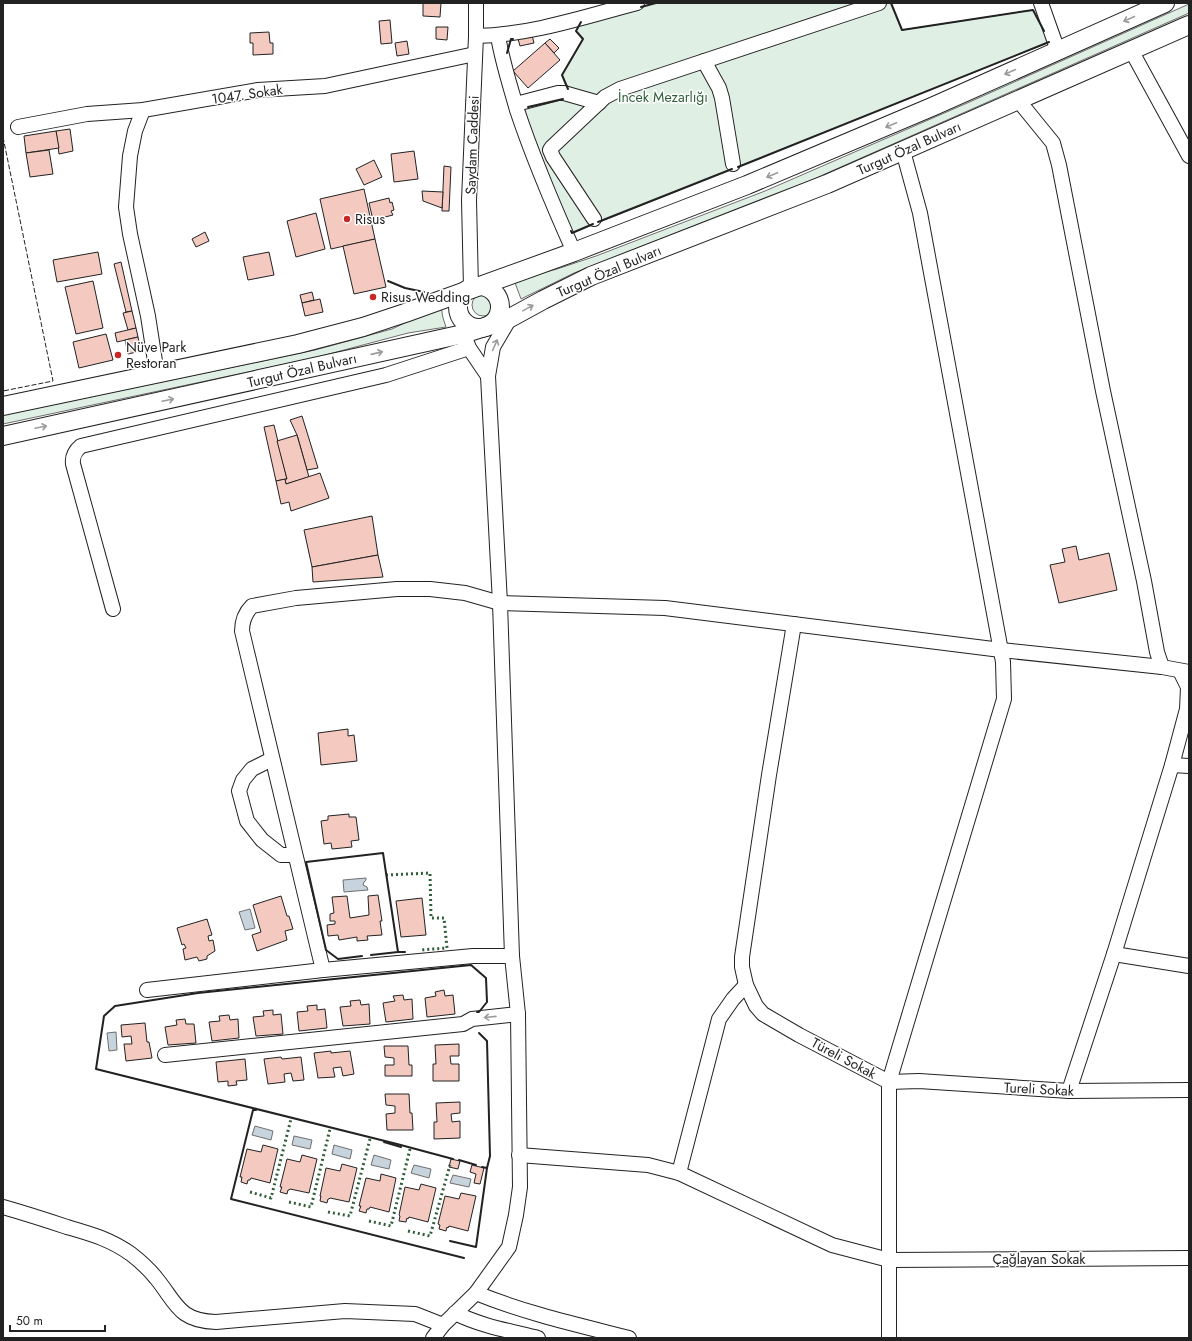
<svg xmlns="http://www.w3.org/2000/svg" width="1192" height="1341" viewBox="0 0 1192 1341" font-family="Jost,sans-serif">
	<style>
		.green { fill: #e0efe3; stroke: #6f6f6f }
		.water { fill: #c7d3dd; stroke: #6f6f6f }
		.building { fill: #f3c9c0; stroke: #222 }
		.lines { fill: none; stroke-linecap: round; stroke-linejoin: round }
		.minor-casing { stroke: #222; stroke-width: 16 }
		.major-casing { stroke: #222; stroke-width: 20 }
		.minor { stroke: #fff; stroke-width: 14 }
		.major { stroke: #fff; stroke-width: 18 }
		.hedge { stroke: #2f5e38; stroke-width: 3; stroke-dasharray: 2 3; stroke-linecap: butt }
		.fence { stroke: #222; stroke-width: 1; stroke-dasharray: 5 2; stroke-linecap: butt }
		.wall { stroke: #222; stroke-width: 2 }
		.oneway { stroke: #9c9c9c }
		.poi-dot { fill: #c62828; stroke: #fff; stroke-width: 1.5 }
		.labels { text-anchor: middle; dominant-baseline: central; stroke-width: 3; stroke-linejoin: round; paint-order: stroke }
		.street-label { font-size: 14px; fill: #222; stroke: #fff }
		.park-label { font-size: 14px; fill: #2f5e38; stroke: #fff }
		.poi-label { font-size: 14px; fill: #222; stroke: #fff; text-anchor: start }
	</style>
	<rect width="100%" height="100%" fill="#fff"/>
	<g class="green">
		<path d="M656,3H891L902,30L1033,10L1050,42L572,233L542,163L524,108L570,97L562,75L583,39L576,31L581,22Z"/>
		<path d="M1189,4V13L807,182L755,204L574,273L521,299L514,280L557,269L596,256L765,191L965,104Z"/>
		<circle cx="483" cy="305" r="11"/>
		<path d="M441,306L443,318L446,327L408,333L314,358L3,424V415L315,350L392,329Z"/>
	</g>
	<g class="water">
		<path d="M366,878V880L364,882L363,885L367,887L368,890L344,892L343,880Z"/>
		<path d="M250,909L255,928L245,930L239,912Z"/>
		<path d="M116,1032L117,1050L109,1051L107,1033Z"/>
		<path d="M255,1126L273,1131L271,1140L252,1135Z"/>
		<path d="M294,1136L312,1140L310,1149L292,1145Z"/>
		<path d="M334,1145L352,1150L350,1159L332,1154Z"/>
		<path d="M374,1155L391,1160L389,1169L371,1165Z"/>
		<path d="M414,1165L431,1169L429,1178L411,1173Z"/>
		<path d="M453,1175L471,1179L469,1187L450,1183Z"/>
	</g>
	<g class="building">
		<path d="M423,3H441L440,17L423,16Z"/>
		<path d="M390,20L392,43L381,44L379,21Z"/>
		<path d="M436,27H448L447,40L436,39Z"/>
		<path d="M269,32L270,43H273V54L253,55V43H250V33Z"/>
		<path d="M532,35L534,43L520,46L518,39Z"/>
		<path d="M550,39L559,48L554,53L545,43Z"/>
		<path d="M407,41L409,54L397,56L395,43Z"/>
		<path d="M545,43L560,60L528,88L513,71Z"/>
		<path d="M70,129L73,151L59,154L56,131Z"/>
		<path d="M56,131L59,148L26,153L24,136Z"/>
		<path d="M49,150L53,174L30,177L26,153Z"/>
		<path d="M414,151L418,179L394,182L391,154Z"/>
		<path d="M374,160L382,177L364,185L356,169Z"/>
		<path d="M444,166L451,167L449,211H442Z"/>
		<path d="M364,189L375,239L331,249L320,199Z"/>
		<path d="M422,191L443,192L442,208L423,201Z"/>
		<path d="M389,198L390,203L392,202L394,210L391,211L393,215L373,220L369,203Z"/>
		<path d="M316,213L325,249L296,257L287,221Z"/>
		<path d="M205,232L209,241L196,247L192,239Z"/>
		<path d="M375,239L386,287L354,294L343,246Z"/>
		<path d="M98,252L102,274L57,282L53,260Z"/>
		<path d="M269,252L274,275L248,280L243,257Z"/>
		<path d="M121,262L132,311L126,312L114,264Z"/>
		<path d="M93,281L103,328L76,334L65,287Z"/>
		<path d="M312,292L314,300L302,303L300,295Z"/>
		<path d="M320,299L323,312L305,316L302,303Z"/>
		<path d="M132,311L136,328L128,330L123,313Z"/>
		<path d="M136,328L138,337L117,342L115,333Z"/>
		<path d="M106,334L113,360L79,368L73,342Z"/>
		<path d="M138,337L141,351L128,354L125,340Z"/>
		<path d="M302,416L318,468L307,470L297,435L290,420Z"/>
		<path d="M274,425L287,479L276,481L264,427Z"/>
		<path d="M297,435L309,477L286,484L285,479H287L277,441Z"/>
		<path d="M320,473L329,498L291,511L289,502L281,504L276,481L285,479L286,484Z"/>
		<path d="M372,516L378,555L312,567L304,530Z"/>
		<path d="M1076,546L1079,560L1109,553L1117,590L1059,603L1050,565L1065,562L1062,549Z"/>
		<path d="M378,555L383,577L313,582L312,567Z"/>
		<path d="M348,729V736L354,735L357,761L321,765L318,733Z"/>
		<path d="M349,814V817H356L359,840L351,841L352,847L332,849L331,843L324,844L321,821L328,820V816Z"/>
		<path d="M378,895L382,921H380L382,935L367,936L368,940L357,941V937L339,940L338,935L328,936L327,925L335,924V921H330V914L334,913L332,897L347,896L350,918L369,915L368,896Z"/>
		<path d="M281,896L287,916H289L293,929L285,931L287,940L257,951L252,935L261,932L253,905Z"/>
		<path d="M422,898L426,935L401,937L396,901Z"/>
		<path d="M207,919L212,935L208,936L209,941L213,940L215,951L207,956V959L199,961L197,957L185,960L183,949L186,948L184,944L182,945L177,928Z"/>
		<path d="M444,990L445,996L453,995L455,1014L427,1017L425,998L436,996L435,992Z"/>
		<path d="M403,995L404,1000L412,999L413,1019L386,1022L383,1003L395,1001L393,996Z"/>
		<path d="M360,1000L361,1005L369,1004L370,1024L343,1026L340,1007L351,1006L350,1001Z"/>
		<path d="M317,1005V1010L325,1009L327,1028L299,1031L297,1012L308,1011L307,1006Z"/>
		<path d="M273,1010V1015L281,1014L283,1034L256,1036L253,1017L264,1016L263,1011Z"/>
		<path d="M229,1015L230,1020L238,1019L239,1038L212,1041L209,1022L220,1021L219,1016Z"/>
		<path d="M185,1019L186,1024H194L196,1043L168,1045L165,1027L177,1025L176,1020Z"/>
		<path d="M145,1023L147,1042H149L152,1058L126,1061L124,1044H132L131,1036L122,1037L121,1025Z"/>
		<path d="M459,1044V1056H450L451,1064H459V1081H433V1064H436L435,1045Z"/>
		<path d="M384,1046H408L409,1065H412V1076H385V1065H394V1058L385,1057Z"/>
		<path d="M331,1051V1053L350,1051L354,1074L343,1076L341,1067L333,1068L335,1077L318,1078L314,1053Z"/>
		<path d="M281,1057L282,1059L301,1057L304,1080L293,1081L291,1073L284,1074L285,1082L268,1084L264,1059Z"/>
		<path d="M245,1059L247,1080L236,1081L237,1085L228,1086V1081L218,1082L216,1062Z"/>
		<path d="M385,1094H409L410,1113H412L413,1130H387L386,1114L395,1113V1106L386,1105Z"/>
		<path d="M460,1102V1113L451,1114L452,1122L460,1121V1138L434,1139V1122H437L436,1103Z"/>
		<path d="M263,1145L278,1149L270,1183L251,1178L250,1180H248L247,1184L241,1182L242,1177H240L247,1149L261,1152Z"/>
		<path d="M302,1155L317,1159L309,1193L290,1189L289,1190H288L287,1194L280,1192L282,1187H280L287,1159L300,1162Z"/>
		<path d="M451,1159L460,1161L458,1169L449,1167Z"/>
		<path d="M342,1164L357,1168L349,1202L330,1198L329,1199H328L327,1203L320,1201L321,1196H320L326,1168L340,1171Z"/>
		<path d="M472,1165L484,1168L480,1184L474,1183L476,1174L470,1172Z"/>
		<path d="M381,1174L396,1178L389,1212L370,1207L369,1209H367L366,1213L359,1211L361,1206H359L366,1178L380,1181Z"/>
		<path d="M421,1184L436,1188L428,1222L409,1217L408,1219L407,1218L406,1222L399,1221L400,1216L399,1215L405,1187L419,1190Z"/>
		<path d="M461,1193L476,1196L468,1231L449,1226L448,1228L447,1227L446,1231L439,1229L440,1225L438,1224L445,1196L459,1199Z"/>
	</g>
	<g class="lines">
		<g class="minor-casing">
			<g id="minor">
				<path d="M1041,3L1058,51"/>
				<path d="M476,36C531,35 584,17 637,3"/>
				<path d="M498,36C502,61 510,85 517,110C533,158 553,205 574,252"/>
				<path d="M1131,50L1189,156"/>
				<path d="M704,61L719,88L722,98L733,164"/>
				<path d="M1018,100L1053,143L1059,165L1103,391L1144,581L1157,652L1162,667"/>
				<path d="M516,104L558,93H564L599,103"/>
				<path d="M143,110L135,131L130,156L126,207L130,234L148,316L157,374"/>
				<path d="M18,127L87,114L143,110L258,90L325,86L475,54"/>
				<path d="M594,219L553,157L550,150L552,147L605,97L620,89L879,3"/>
				<path d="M471,288L469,200L476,36V3"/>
				<path d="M466,340L469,348L488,376"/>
				<path d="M113,609L73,464C72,456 75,451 81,446L386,375L469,348"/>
				<path d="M794,624L769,775L742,957V967L746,985L756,1006L763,1014L799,1035L889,1082L919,1081L1069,1091L1189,1090"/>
				<path d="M272,759L252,769L243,780L239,791L247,821L262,840L281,855H295"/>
				<path d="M1172,765L1189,766"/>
				<path d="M1114,954L1189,966"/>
				<path d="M323,970L242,631C242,621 245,613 252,606L296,598L397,589H430L465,593L500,603L665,608L1001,650L1162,667L1189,672"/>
				<path d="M147,990L323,970L473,956H512"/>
				<path d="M165,1055L463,1024L472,1019L518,1014"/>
				<path d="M1069,1091L1114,954L1172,765L1187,709L1188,687L1180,671"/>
				<path d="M519,1155L648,1165L679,1173L832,1245L889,1260L1189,1258"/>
				<path d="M679,1173L719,1019L733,999L746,985"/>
				<path d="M3,1207C24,1213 46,1220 67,1227C91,1234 110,1239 131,1254C140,1261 149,1269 156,1278C176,1302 178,1321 216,1322L345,1311L415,1314L443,1325"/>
				<path d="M476,1293C525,1313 578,1325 629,1338"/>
				<path d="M455,1313C481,1326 510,1331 538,1338"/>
				<path d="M433,1338L443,1325L476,1293L509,1247L516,1215L520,1187L518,1014L512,956L500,603L488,376L493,347L510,318"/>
				<path d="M889,1338V1082L1004,699L1003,662L920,213L903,151"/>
			</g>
		</g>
		<g class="major-casing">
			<g id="major">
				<circle cx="479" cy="307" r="21"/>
				<path d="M3,406L298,344L363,327L405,313L574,252L747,185L934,106L1165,3"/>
				<path d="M3,436L463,334L485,327L510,318L543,300L591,276L827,184L1189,25"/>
			</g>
		</g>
		<use href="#minor" class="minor"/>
		<use href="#major" class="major"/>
		<g class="hedge">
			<path d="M386,875L430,873L431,918H444L447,948L420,950"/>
			<path d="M250,1192L271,1198L291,1119"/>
			<path d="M289,1202L311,1207L330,1129"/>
			<path d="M328,1212L350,1216L370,1139"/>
			<path d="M369,1221L391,1226L410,1149"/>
			<path d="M408,1231L430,1236L450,1165"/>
		</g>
		<path class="fence" d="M3,137L53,381L3,391"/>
		<g class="wall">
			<path d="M891,3L902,30L1033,10L1044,31"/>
			<path d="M641,7L656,3"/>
			<path d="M507,53L511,39H513"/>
			<path d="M568,89L562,75L583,39L576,31L581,22"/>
			<path d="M528,107L563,99"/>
			<path d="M738,167L1049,42"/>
			<path d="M598,222L732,169"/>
			<path d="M571,231L572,233L593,224"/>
			<path d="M388,281L405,288L424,292"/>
			<path d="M398,952H405"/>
			<path d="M362,956L338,959L326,950L306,862L383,853L398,952L371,955"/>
			<path d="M479,1033L487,1041L490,1156L487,1168L482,1167"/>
			<path d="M256,1110H253L231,1199L464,1258"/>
			<path d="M384,1142L401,1147"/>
			<path d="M453,1159L397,1144L96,1069L104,1016L115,1006L198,993L471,965L486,978L487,1002L479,1012H477"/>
			<path d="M459,1160L476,1165"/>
			<path d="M450,1241L476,1247L487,1168"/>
		</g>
	</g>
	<defs><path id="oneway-shaft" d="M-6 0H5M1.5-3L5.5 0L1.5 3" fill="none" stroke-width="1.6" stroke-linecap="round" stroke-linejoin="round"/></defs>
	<g class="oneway">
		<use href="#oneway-shaft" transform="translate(1129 19) rotate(156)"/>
		<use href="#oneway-shaft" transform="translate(1010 72) rotate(156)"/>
		<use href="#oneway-shaft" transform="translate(891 125) rotate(157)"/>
		<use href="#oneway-shaft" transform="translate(772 175) rotate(157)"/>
		<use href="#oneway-shaft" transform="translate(528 308) rotate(-29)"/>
		<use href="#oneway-shaft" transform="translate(495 345) rotate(-66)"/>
		<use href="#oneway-shaft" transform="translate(377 353) rotate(-13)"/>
		<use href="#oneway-shaft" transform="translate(168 400) rotate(-12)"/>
		<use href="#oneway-shaft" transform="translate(41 427) rotate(-12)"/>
		<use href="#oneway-shaft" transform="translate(490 1017) rotate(174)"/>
	</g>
	<g class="poi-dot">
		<circle cx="347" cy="219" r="4"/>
		<circle cx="373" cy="297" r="4"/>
		<circle cx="118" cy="355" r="4"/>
	</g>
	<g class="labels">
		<g class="street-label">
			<text transform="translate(247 94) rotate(-8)">1047. Sokak</text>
			<text transform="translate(472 145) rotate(-88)">Saydam Caddesi</text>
			<text transform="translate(909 148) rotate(-24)">Turgut Özal Bulvarı</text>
			<text transform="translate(609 271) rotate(-23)">Turgut Özal Bulvarı</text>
			<text transform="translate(302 370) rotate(-13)">Turgut Özal Bulvarı</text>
			<text transform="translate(844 1058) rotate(28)">Türeli Sokak</text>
			<text transform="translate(1039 1089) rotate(3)">Tureli Sokak</text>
			<text x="1039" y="1259">Çağlayan Sokak</text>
		</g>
		<g class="park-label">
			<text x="663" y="97">İncek Mezarlığı</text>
		</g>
		<g class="poi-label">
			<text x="355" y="219">Risus</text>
			<text x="381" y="297">Risus Wedding</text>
			<text x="126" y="347">Nüve Park<tspan x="126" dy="16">Restoran</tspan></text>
		</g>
	</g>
	<rect width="1192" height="1341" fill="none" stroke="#222222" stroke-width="8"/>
	<path d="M10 1325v6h95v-6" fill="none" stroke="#222222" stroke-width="2"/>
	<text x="16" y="1325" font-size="12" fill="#222222" stroke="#ffffff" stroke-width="3" paint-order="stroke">50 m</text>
</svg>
